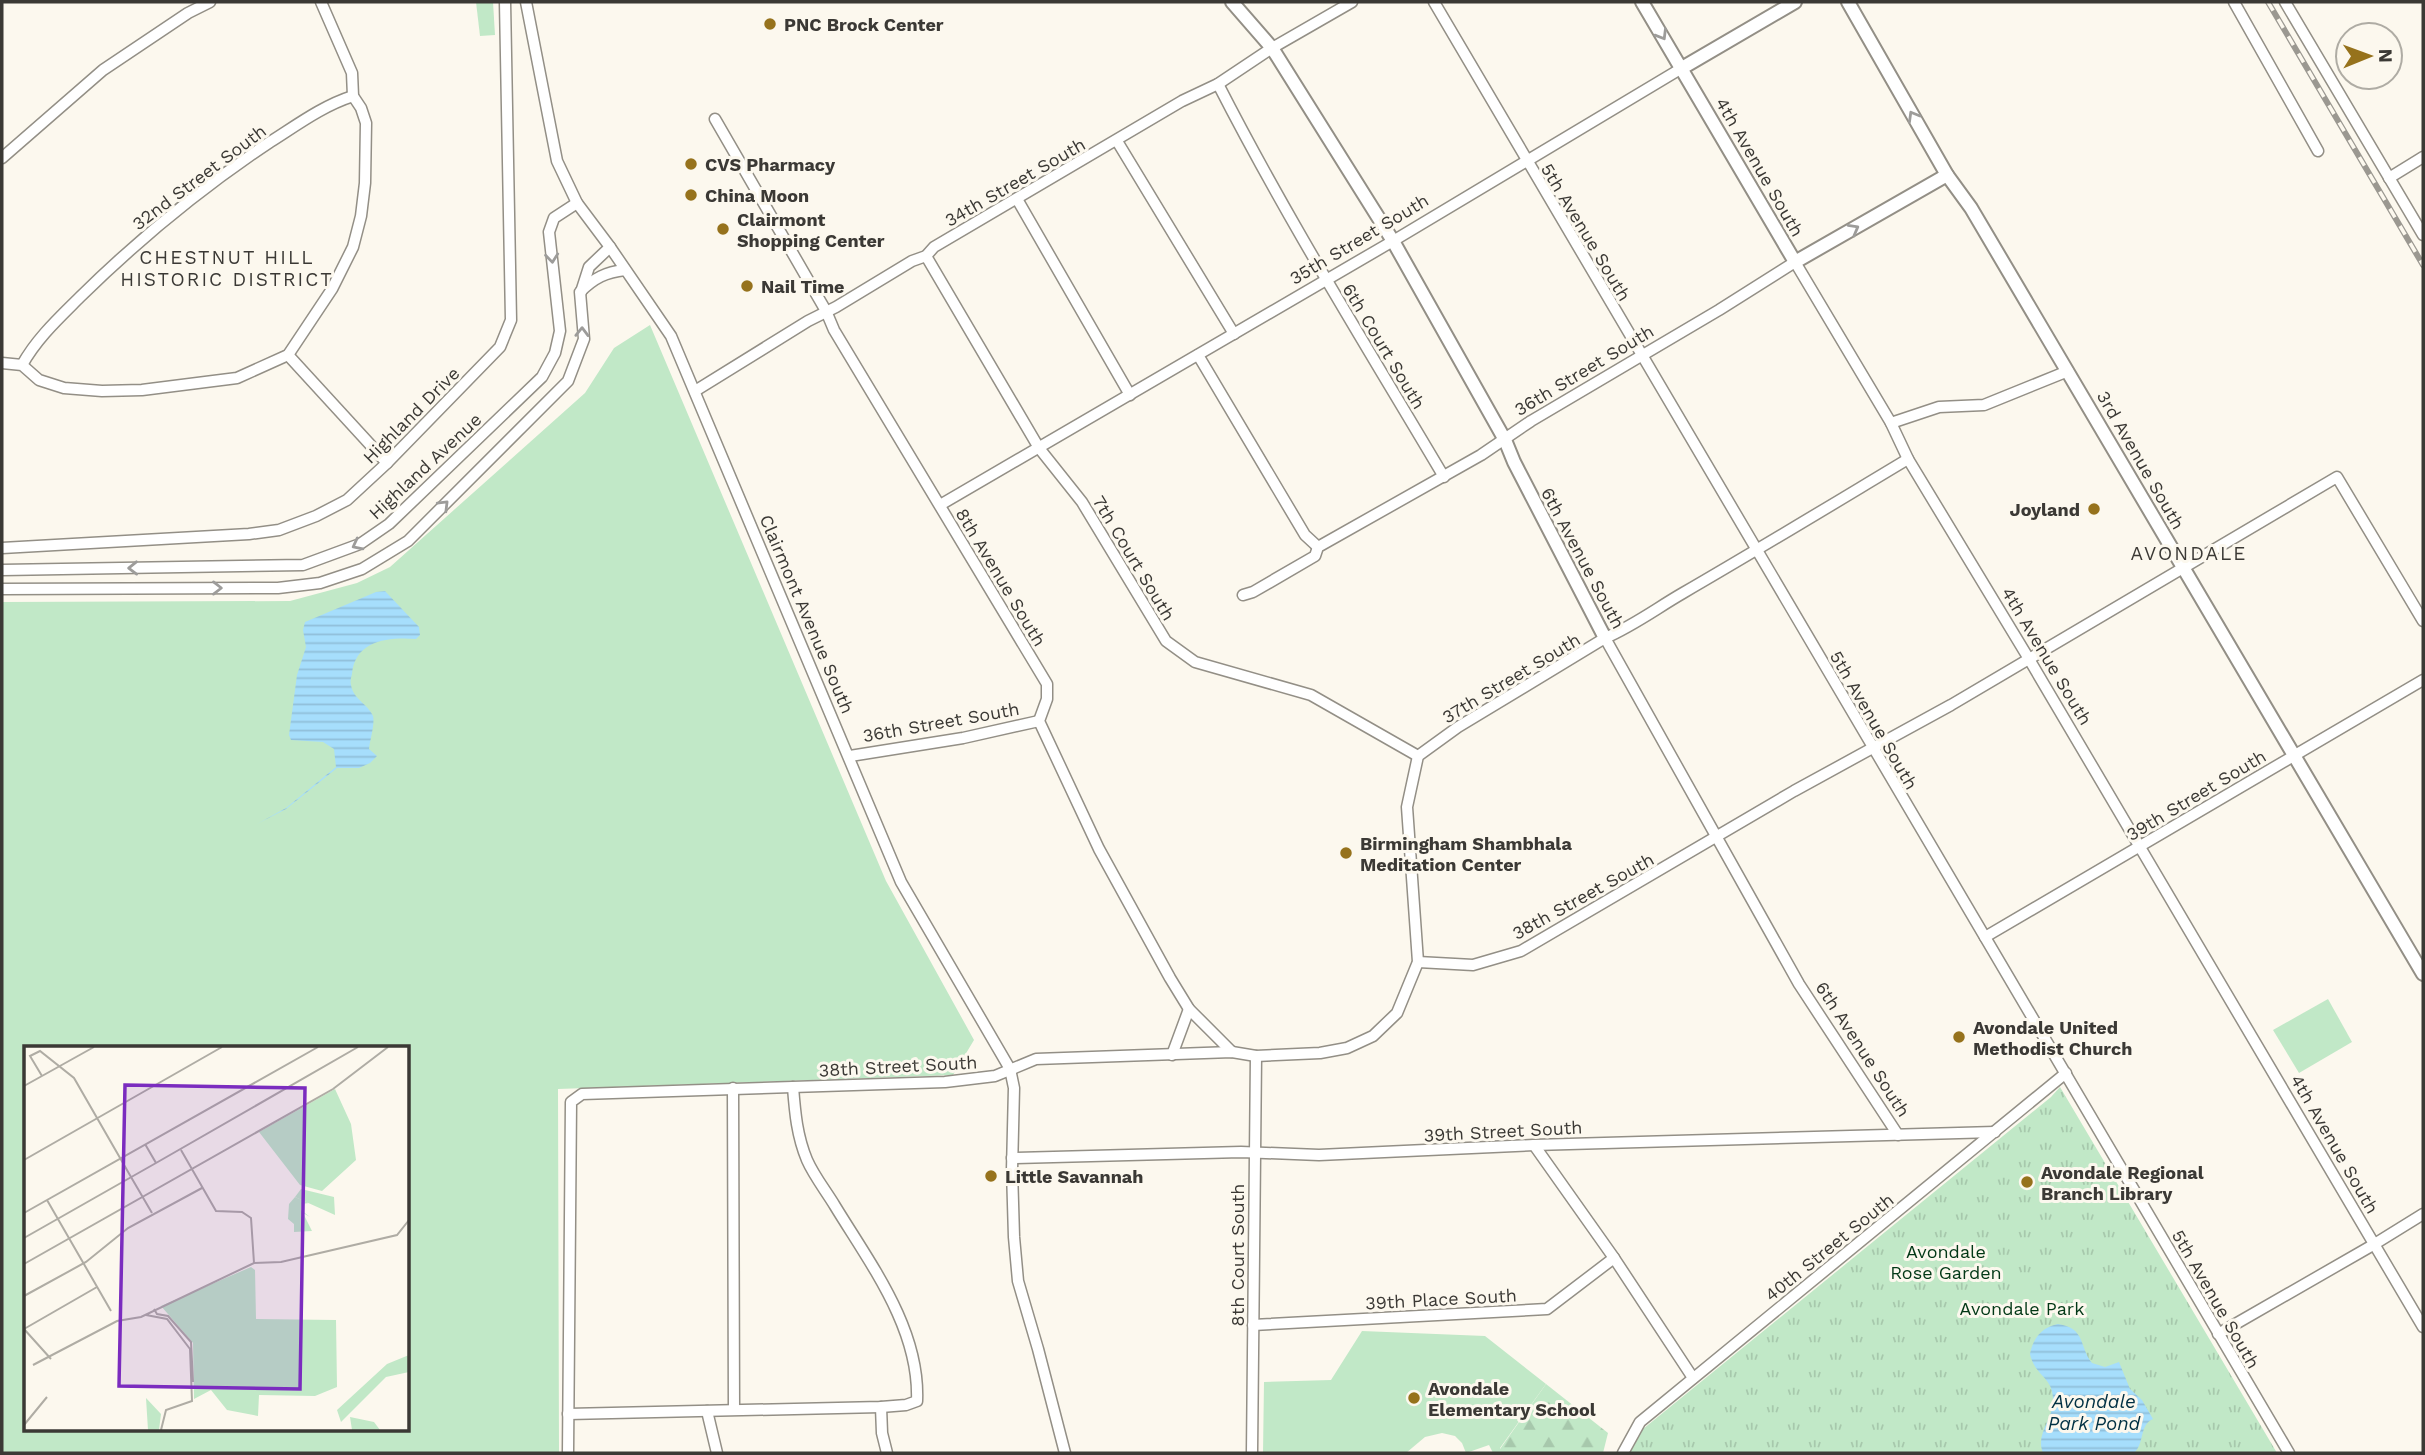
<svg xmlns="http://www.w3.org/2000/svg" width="2425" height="1455" viewBox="0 0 2425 1455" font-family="'Work Sans',sans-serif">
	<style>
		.green { fill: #c1e8c7; fill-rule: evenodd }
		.forest { fill: url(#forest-firs) }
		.park { fill: url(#park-tufts) }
		.water { fill: url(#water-rules) }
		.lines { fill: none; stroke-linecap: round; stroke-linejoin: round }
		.minor-casing { stroke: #938f86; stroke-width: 13 }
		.major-casing { stroke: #938f86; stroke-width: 16 }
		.minor { stroke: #fff; stroke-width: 10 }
		.major { stroke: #fff; stroke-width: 12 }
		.rail-casing { stroke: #9b9891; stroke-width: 6 }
		.rail { stroke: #fcf8ee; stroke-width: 3.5; stroke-dasharray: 10; stroke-linecap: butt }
		.oneway { stroke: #9d9c9a }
		.poi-dot { fill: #96721c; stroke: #fcf8ee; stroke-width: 2.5 }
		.labels { text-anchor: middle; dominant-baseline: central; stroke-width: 6; stroke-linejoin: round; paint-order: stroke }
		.poi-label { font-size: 18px; font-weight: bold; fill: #3b3935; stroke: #fcf8ee; text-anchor: start }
		.street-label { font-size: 18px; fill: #3b3935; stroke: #fcf8ee }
		.park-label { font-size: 18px; fill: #023816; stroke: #fcf8ee }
		.neighbourhood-label { font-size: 19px; letter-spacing: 2px; fill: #3b3935; stroke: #fcf8ee }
		.water-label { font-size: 19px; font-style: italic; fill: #003043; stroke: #fcf8ee }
		.inset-road { fill: none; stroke: #afaca4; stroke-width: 2 }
		.view { fill: #7b2cbf; fill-opacity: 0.15; stroke: #7b2cbf; stroke-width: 3.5 }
		.inset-edge { fill: none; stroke: #3b3935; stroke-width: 3.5 }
	</style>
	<defs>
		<pattern id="forest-firs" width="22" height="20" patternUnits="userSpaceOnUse" patternTransform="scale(1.75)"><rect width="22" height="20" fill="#c1e8c7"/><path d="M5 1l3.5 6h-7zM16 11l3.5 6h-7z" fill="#a7c8ac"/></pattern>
		<pattern id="park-tufts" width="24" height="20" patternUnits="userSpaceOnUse" patternTransform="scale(1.75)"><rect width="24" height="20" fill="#c1e8c7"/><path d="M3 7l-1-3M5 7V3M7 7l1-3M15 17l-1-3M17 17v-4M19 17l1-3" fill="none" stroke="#a7c8ac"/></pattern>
		<pattern id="water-rules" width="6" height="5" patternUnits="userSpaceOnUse" patternTransform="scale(1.75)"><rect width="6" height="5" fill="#a6defc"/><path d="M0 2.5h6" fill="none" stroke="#90bfd9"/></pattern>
	</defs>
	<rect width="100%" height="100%" fill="#fcf8ee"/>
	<g class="green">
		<path d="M476,2H493L495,35L480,36Z"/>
		<path d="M650,325L886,881L974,1040L953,1075L558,1089L559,1453H2V602L290,601L357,583L390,567L585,393L614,348ZM26,1047H408V1429H26Z"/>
		<path d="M2328,999L2352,1042L2299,1073L2273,1030Z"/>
		<path d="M1362,1331L1485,1336L1546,1384L1500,1448V1453H1493L1489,1445L1466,1453L1462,1443L1455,1436L1442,1433L1425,1437L1406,1453H1263L1264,1382L1331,1380Z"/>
	</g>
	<path class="forest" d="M1546,1384L1608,1433L1603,1453H1500V1449Z"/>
	<path class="park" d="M2060,1087L2277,1453H1630L1643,1429L2051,1097Z"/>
	<g class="water">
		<path d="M385,591L419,627L420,635L416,639C389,637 355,640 352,674C351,678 350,681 351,685C353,699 368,704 373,716C375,724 370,740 369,749L377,756L370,763L359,768H337L286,809L257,824L286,808L336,767L334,749L323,742L291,740L289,735L297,675L306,647L303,630L305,622L376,592Z"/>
		<path d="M2058,1324C2086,1328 2079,1347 2092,1363L2105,1367L2119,1362L2130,1389L2142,1400L2153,1419C2139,1425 2145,1443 2134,1453H2043C2035,1434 2053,1420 2053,1401C2054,1377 2035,1377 2030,1354C2033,1338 2042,1327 2058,1324Z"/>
	</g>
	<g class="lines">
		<g class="minor-casing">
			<g id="minor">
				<path d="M526,2L557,161L577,203L610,247L671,336L901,882L1010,1069L1014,1088L1012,1170L1014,1237L1018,1281L1038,1349L1065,1453"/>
				<path d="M1434,2L2289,1453"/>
				<path d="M2234,2L2318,151"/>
				<path d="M2285,2L2423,235"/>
				<path d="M1218,84C1287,219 1367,347 1444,477"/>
				<path d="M715,119L826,311L834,330L1047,684V699L1039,721L1099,849L1170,978L1189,1009L1232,1052"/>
				<path d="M1117,141L1234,334"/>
				<path d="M2,158L103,70L188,13L210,2"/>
				<path d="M2389,178L2423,157"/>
				<path d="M1017,199L1130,395"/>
				<path d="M926,256L1039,448L1082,502L1166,641L1195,662L1311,695L1418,756"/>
				<path d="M581,292L589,267L610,247"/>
				<path d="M288,355L387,463"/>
				<path d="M1198,355L1305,535L1318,547"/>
				<path d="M2,363L22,365L39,380L64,388L102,391L142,390L237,378L288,355L332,289L353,247L361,216L365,183L366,123L361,108L353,96L352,73L321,2"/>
				<path d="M22,365C37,338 59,318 80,297C139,239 201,188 270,142C297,125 322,106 353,96"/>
				<path d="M695,391L808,321L836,307L912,261L926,256L934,247L1182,101L1218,84L1272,48L1352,2"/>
				<path d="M1891,423L1939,407L1984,405L2068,371"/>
				<path d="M940,505L1393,241L1682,68"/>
				<path d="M2,548L249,534L279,530L316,516L347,500L387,463L500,347L511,320L505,2"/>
				<path d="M2,570L303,565L360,544L389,524L542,377L555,353L560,331L549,232L554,218L577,203"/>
				<path d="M2,589L278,588L320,583L362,569L408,541L568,381L584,339L580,292C594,278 606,272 625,270"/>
				<path d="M1243,595L1253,592L1315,556L1318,547L1481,455L1531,421L1719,310L1795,262L1891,423L1908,459L2029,659L2423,1327"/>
				<path d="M1605,638L1799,984L1898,1135"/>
				<path d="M850,756L963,738L1039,721"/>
				<path d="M1985,937L2423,680"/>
				<path d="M1418,962L1473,965L1521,951L1794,791L1951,705L2337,477L2423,621"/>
				<path d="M1172,1055L1189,1009"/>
				<path d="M733,1088L734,1409"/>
				<path d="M1534,1145L1614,1258L1693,1378"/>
				<path d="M1012,1158L1241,1152L1319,1155L1534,1145L1995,1132"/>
				<path d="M1253,1325L1547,1309L1614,1258"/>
				<path d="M2218,1334L2373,1245L2423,1214"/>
				<path d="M881,1407L882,1433L887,1453"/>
				<path d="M707,1411L717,1453"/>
				<path d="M568,1414L881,1407L906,1405L917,1401C920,1329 871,1265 835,1206C826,1191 814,1176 807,1160C797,1136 795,1113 793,1087"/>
				<path d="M568,1453L571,1102L582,1094L945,1082L995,1076L1036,1059L1232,1052L1256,1056L1320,1053L1347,1048L1373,1036L1397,1013L1418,962L1407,807L1418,756L1458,727L1605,638C1633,626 1657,608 1683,593C1759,549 1833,504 1908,459"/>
				<path d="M1252,1453L1256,1056"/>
				<path d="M1623,1453L1640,1422L2066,1073"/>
			</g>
		</g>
		<g class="major-casing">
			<g id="major">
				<path d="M1232,2L1272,48L1393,241L1505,440L1514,462L1605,638"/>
				<path d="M1642,2L1795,262L1947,175"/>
				<path d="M1848,2L1947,175L1971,208L2423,974"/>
				<path d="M1682,68L1795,2"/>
			</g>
		</g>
		<use href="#minor" class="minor"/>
		<use href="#major" class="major"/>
		<g class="rail-casing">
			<path id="rail" d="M2268,2L2423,265"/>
		</g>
		<use href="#rail" class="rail"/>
	</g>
	<defs><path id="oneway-chevron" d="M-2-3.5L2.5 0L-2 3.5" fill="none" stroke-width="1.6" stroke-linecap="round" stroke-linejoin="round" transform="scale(1.75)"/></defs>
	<g class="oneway">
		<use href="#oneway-chevron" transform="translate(1662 35) rotate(59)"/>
		<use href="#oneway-chevron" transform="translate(1913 116) rotate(-120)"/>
		<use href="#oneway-chevron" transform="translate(1854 229) rotate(-29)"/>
		<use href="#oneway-chevron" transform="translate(552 258) rotate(84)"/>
		<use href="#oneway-chevron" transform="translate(582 332) rotate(-89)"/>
		<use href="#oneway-chevron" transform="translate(444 505) rotate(-45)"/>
		<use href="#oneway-chevron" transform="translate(357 545) rotate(153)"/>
		<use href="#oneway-chevron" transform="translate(133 568) rotate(179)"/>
		<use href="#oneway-chevron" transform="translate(217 588)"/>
	</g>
	<g class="poi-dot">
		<circle cx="770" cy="24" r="7"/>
		<circle cx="691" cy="164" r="7"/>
		<circle cx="691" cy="195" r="7"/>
		<circle cx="723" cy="229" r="7"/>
		<circle cx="747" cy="286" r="7"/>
		<circle cx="2094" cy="509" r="7"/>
		<circle cx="1346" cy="853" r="7"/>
		<circle cx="1959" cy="1037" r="7"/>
		<circle cx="991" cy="1176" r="7"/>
		<circle cx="2027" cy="1182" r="7"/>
		<circle cx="1414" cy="1398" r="7"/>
	</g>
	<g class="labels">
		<g class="poi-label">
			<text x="784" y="24">PNC Brock Center</text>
			<text x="705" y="164">CVS Pharmacy</text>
			<text x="705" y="195">China Moon</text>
			<text x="737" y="219">Clairmont<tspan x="737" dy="21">Shopping Center</tspan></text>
			<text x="761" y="286">Nail Time</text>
			<text x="2080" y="509" text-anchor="end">Joyland</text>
			<text x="1360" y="843">Birmingham Shambhala<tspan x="1360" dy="21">Meditation Center</tspan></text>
			<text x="1973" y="1027">Avondale United<tspan x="1973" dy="21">Methodist Church</tspan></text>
			<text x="2041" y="1172">Avondale Regional<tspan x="2041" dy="21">Branch Library</tspan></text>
			<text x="1005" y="1176">Little Savannah</text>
			<text x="1428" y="1388">Avondale<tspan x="1428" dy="21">Elementary School</tspan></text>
		</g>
		<g class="street-label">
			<text transform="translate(1760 167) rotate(60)">4th Avenue South</text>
			<text transform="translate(199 177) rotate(-37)">32nd Street South</text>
			<text transform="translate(1015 182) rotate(-30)">34th Street South</text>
			<text transform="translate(1586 232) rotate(59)">5th Avenue South</text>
			<text transform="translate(1359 239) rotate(-31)">35th Street South</text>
			<text transform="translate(1384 346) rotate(59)">6th Court South</text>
			<text transform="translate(1584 370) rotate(-31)">36th Street South</text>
			<text transform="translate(411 415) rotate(-45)">Highland Drive</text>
			<text transform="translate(2141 460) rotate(60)">3rd Avenue South</text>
			<text transform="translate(425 466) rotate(-43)">Highland Avenue</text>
			<text transform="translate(1134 558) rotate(59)">7th Court South</text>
			<text transform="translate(1583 558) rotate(62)">6th Avenue South</text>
			<text transform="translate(1001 577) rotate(59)">8th Avenue South</text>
			<text transform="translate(807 614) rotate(67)">Clairmont Avenue South</text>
			<text transform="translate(2047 656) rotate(59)">4th Avenue South</text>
			<text transform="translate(1511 678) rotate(-31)">37th Street South</text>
			<text transform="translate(1874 720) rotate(60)">5th Avenue South</text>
			<text transform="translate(941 722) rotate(-10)">36th Street South</text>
			<text transform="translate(2196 795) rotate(-31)">39th Street South</text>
			<text transform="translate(1583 896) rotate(-29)">38th Street South</text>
			<text transform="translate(1863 1049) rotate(57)">6th Avenue South</text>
			<text transform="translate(898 1066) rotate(-3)">38th Street South</text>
			<text transform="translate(1503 1131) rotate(-3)">39th Street South</text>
			<text transform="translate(2335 1144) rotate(60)">4th Avenue South</text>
			<text transform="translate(1829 1247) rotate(-39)">40th Street South</text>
			<text transform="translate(1237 1255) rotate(-90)">8th Court South</text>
			<text transform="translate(1441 1299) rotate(-3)">39th Place South</text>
			<text transform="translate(2216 1299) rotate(60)">5th Avenue South</text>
		</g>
		<g class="park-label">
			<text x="1946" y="1251">Avondale<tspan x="1946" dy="21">Rose Garden</tspan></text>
			<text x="2022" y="1308">Avondale Park</text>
		</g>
		<g class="neighbourhood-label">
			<text x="227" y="257">CHESTNUT HILL<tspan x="227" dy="22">HISTORIC DISTRICT</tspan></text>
			<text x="2189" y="553">AVONDALE</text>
		</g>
		<g class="water-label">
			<text x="2094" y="1401">Avondale<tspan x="2094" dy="22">Park Pond</tspan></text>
		</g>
	</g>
	<g transform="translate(24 1046)">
		<rect width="385" height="385" fill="#fcf8ee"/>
		<path d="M271,151L285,157L278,158L277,164L286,171L279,167L288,185L270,186V178L264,173L265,158ZM227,221L231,224L232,273L312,274L313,341L291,350L235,349L234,370L203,364L187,344L170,353L169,297L137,260Z" fill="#c1e8c7"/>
		<path d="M277,143L310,151L311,169L271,151ZM326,371L350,376L356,384H328Z" fill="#c1e8c7"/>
		<path d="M311,43L327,78L332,114L298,145L276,139L235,86ZM385,309V326L362,331L317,376L313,364L363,318ZM122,352L137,368L135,384H124Z" fill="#c1e8c7"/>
		<path class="inset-road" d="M18,30L6,10L16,5L50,32L107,131M0,40L70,1M157,104L192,165L218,166L227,172L230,217M0,114L198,1M132,117L334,1M107,131L128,167M23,154L87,265M0,167L294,1M0,192L132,117L121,98M0,218L309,43L364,1M0,250L62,216L104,182L178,142M130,263L133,268L144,270L167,296L169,336M122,269L143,273L166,303L168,355L142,364L137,384M0,283L73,241M0,283L27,313M9,319L93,275L117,271L230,217L257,216L373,189L385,174M0,379L23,351"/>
		<path class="view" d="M101,39L281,42L276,343L95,340Z"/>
		<rect width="385" height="385" class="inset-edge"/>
	</g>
	<rect width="2425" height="1455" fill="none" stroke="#3b3935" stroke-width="7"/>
	<g transform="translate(2369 56) rotate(89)"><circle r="33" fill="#fcf8ee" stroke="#afaca4" stroke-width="2"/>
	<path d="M0-5L12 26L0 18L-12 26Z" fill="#96721c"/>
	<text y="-10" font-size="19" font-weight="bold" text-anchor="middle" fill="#3b3935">N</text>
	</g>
</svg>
